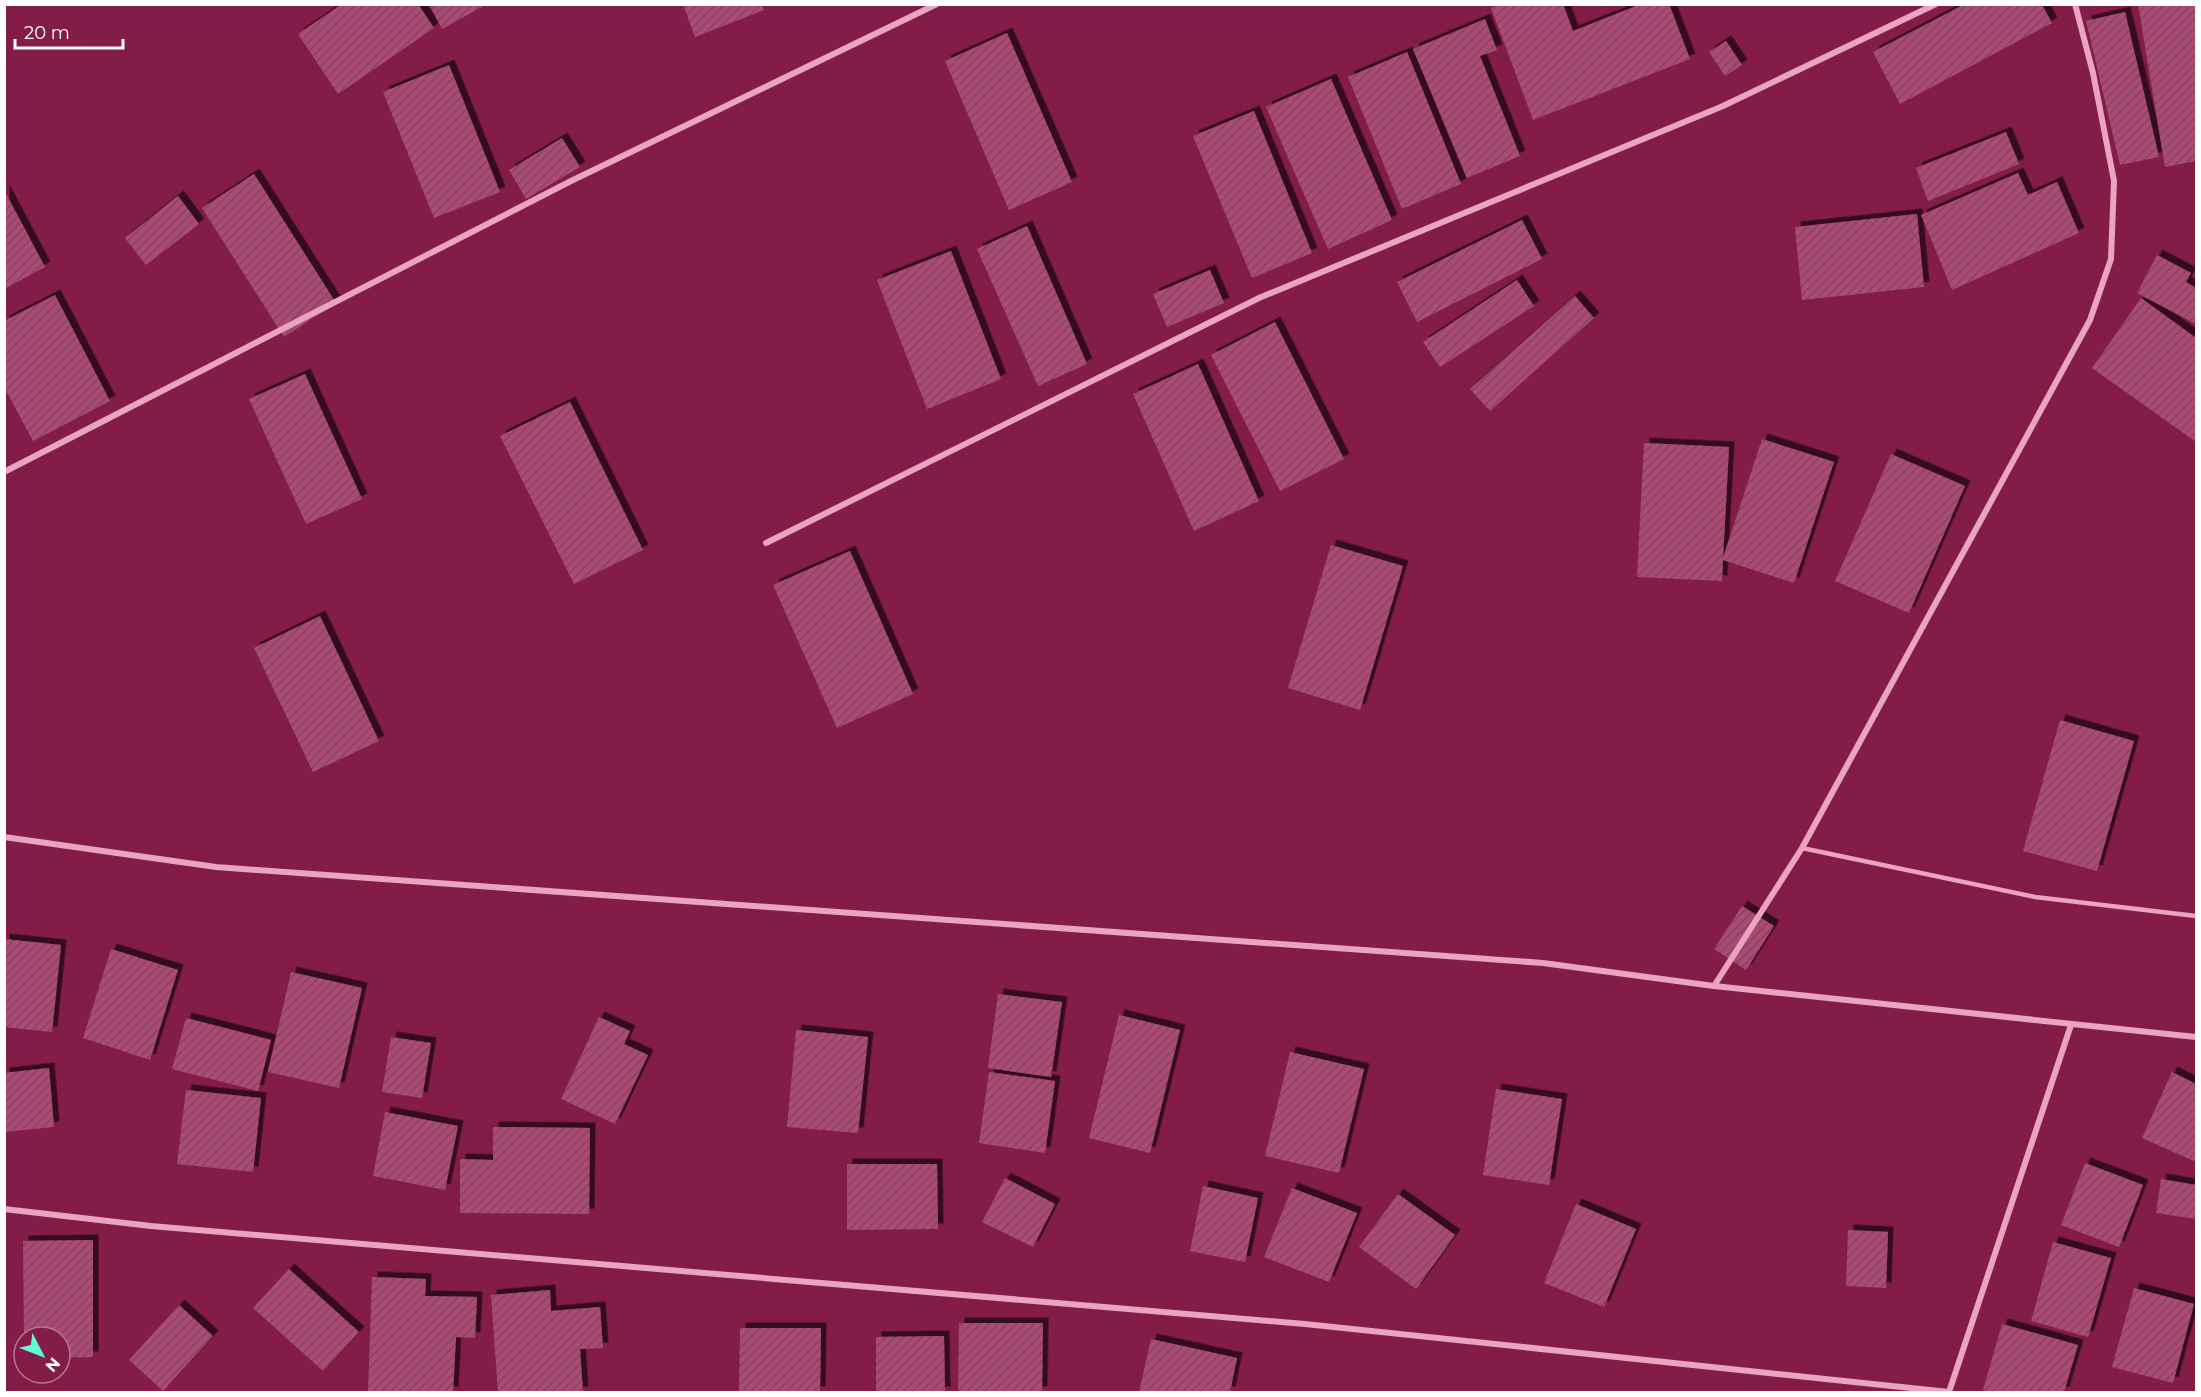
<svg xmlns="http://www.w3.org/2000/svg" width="2201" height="1397" viewBox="0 0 2201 1397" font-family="Montserrat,sans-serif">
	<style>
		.building { fill: url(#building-hatch); filter: url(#shadow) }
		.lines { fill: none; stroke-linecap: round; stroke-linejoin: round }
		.lane { stroke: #eaa3c1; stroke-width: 4.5 }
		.street { stroke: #eaa3c1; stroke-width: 6 }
	</style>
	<defs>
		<pattern id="building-hatch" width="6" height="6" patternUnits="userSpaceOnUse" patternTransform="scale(1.5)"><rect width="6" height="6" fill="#ae4a74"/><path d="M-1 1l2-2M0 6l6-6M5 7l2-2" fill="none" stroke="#784b5e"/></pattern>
		<filter id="shadow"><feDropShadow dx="5.5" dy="-5.5" stdDeviation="0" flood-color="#0009"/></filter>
	</defs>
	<rect width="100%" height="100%" fill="#831d47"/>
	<g class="building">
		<path d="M342,4H418L434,28L338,94L298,34Z"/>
		<path d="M429,4H487L442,29Z"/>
		<path d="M683,4H762L764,10L695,37Z"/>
		<path d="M1501,4H1563L1573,31L1641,4H1669L1690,59L1533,120L1491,8Z"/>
		<path d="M2138,4H2196V161L2165,167Z"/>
		<path d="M1963,5H2042L2052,23L1900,104L1873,52Z"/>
		<path d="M2125,12L2159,157L2120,165L2086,21Z"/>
		<path d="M1485,19L1497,50L1480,56L1520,156L1467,178L1413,49Z"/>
		<path d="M1007,33L1072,182L1009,210L945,61Z"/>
		<path d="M1726,41L1742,65L1725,76L1709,52Z"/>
		<path d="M1407,52L1461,184L1402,209L1348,77Z"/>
		<path d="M449,65L500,192L434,218L383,92Z"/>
		<path d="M1331,79L1392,220L1328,249L1266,107Z"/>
		<path d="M1254,111L1312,253L1252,278L1193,136Z"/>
		<path d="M2006,132L2019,164L1928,201L1916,168Z"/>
		<path d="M562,138L580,167L526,199L509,170Z"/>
		<path d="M2018,173L2028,195L2057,182L2079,233L1952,290L1921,215Z"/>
		<path d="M254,174L336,303L284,337L202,208Z"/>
		<path d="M4,190L45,267L4,289Z"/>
		<path d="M178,196L199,224L146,265L125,238Z"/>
		<path d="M1917,214L1924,287L1802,300L1795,227Z"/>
		<path d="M1522,220L1542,259L1417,322L1397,282Z"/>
		<path d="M1027,226L1087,364L1038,386L977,249Z"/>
		<path d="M951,251L1001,379L927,409L877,280Z"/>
		<path d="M2157,255L2191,273L2186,282L2196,288V324L2137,293Z"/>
		<path d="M1210,270L1224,303L1167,327L1153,294Z"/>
		<path d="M1517,280L1534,306L1440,367L1423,342Z"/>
		<path d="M55,295L110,401L33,441L4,387V321Z"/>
		<path d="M1575,296L1594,318L1490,411L1470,389Z"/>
		<path d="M2141,298L2196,338V442L2092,368Z"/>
		<path d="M1275,322L1344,459L1280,491L1211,355Z"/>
		<path d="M1198,364L1259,501L1194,531L1133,394Z"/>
		<path d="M305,374L362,499L306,524L249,399Z"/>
		<path d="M570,402L643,550L574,584L500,436Z"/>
		<path d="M1762,439L1834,462L1794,583L1723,560L1722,581L1637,577L1644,443L1729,447L1723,558Z"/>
		<path d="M1891,454L1965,486L1909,613L1835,581Z"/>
		<path d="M1331,545L1403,566L1360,710L1288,688Z"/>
		<path d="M850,551L913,694L837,728L773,585Z"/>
		<path d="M320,616L379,741L313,772L254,648Z"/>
		<path d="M2060,720L2134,741L2097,871L2023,851Z"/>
		<path d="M1742,906L1774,926L1746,970L1714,949Z"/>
		<path d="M4,939L61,945L52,1032L4,1027Z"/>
		<path d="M111,949L178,970L150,1060L83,1038Z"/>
		<path d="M291,972L362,988L339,1088L268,1072Z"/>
		<path d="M998,994L1062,1002L1051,1077L988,1068Z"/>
		<path d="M1119,1015L1180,1030L1150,1153L1089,1138Z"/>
		<path d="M599,1017L630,1031L624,1044L648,1055L615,1124L561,1099Z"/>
		<path d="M186,1018L271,1040L258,1091L172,1069Z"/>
		<path d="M796,1030L868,1037L858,1133L787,1127Z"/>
		<path d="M391,1037L431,1043L422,1098L382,1092Z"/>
		<path d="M1290,1052L1364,1069L1339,1173L1265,1156Z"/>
		<path d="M49,1068L54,1127L4,1132V1073Z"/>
		<path d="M989,1072L1055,1081L1045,1153L979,1143Z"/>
		<path d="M2172,1072L2196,1084V1162L2142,1138Z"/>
		<path d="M1496,1089L1562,1099L1549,1185L1483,1175Z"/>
		<path d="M186,1090L261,1098L253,1172L177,1164Z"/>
		<path d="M385,1112L458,1126L445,1190L373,1176Z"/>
		<path d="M493,1127L590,1128L589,1214L460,1213V1159L493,1160Z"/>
		<path d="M2085,1163L2143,1185L2119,1247L2061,1225Z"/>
		<path d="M847,1164H937L938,1229L847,1230Z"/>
		<path d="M1005,1178L1055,1204L1033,1247L982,1222Z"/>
		<path d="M2161,1179L2196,1185V1219L2156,1213Z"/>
		<path d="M1203,1186L1258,1198L1245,1262L1190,1251Z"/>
		<path d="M1292,1188L1357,1213L1329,1282L1264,1257Z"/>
		<path d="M1398,1194L1455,1235L1416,1289L1359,1247Z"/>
		<path d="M1576,1204L1636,1229L1604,1307L1544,1283Z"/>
		<path d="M1848,1230L1888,1232L1886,1288L1846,1286Z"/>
		<path d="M93,1240V1357L60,1358V1337H24L23,1241Z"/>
		<path d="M2053,1242L2111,1258L2088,1337L2031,1321Z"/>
		<path d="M289,1269L359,1332L323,1371L253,1308Z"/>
		<path d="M372,1277L426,1279L425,1296L477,1297L475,1338L456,1337L453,1392H368Z"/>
		<path d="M2134,1288L2194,1304L2173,1383L2112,1367Z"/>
		<path d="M550,1290L551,1311L600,1307L603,1348L580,1349L583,1392H498L491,1295Z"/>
		<path d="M179,1305L213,1336L163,1391L129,1360Z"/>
		<path d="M959,1323H1043L1042,1392H958Z"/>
		<path d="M2002,1324L2078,1345L2064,1392H1993L1983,1390Z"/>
		<path d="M740,1328H821L820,1392H739Z"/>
		<path d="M944,1336L945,1392H876V1337Z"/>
		<path d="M1151,1339L1237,1358L1230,1392H1139Z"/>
	</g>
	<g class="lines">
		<path class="lane" d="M1802,848L2035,897L2196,916"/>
		<g class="street">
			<path d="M4,472L571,181L937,4"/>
			<path d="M766,543L1259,298L1723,106L1936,4"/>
			<path d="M4,837L216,867L1543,963L1714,986L2196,1037"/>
			<path d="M1714,986L1802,848L2090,320L2111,259L2114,181L2093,73L2075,4"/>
			<path d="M4,1209L151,1226L1305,1324L1949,1392"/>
			<path d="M1949,1392L2071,1025"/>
		</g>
	</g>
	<rect width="2201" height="1397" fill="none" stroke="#ffffff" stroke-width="12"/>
	<g transform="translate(42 1355) rotate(132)"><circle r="28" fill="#831d47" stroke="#b57791" stroke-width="1.5"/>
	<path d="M0-4.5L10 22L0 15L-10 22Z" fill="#61fad2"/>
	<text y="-9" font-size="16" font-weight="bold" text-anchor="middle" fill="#ffffff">N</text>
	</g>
	<path d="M15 39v9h108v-9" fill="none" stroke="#ffffff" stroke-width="3"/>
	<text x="24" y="39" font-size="18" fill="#ffffff" stroke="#831d47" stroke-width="4.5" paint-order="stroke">20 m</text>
</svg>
